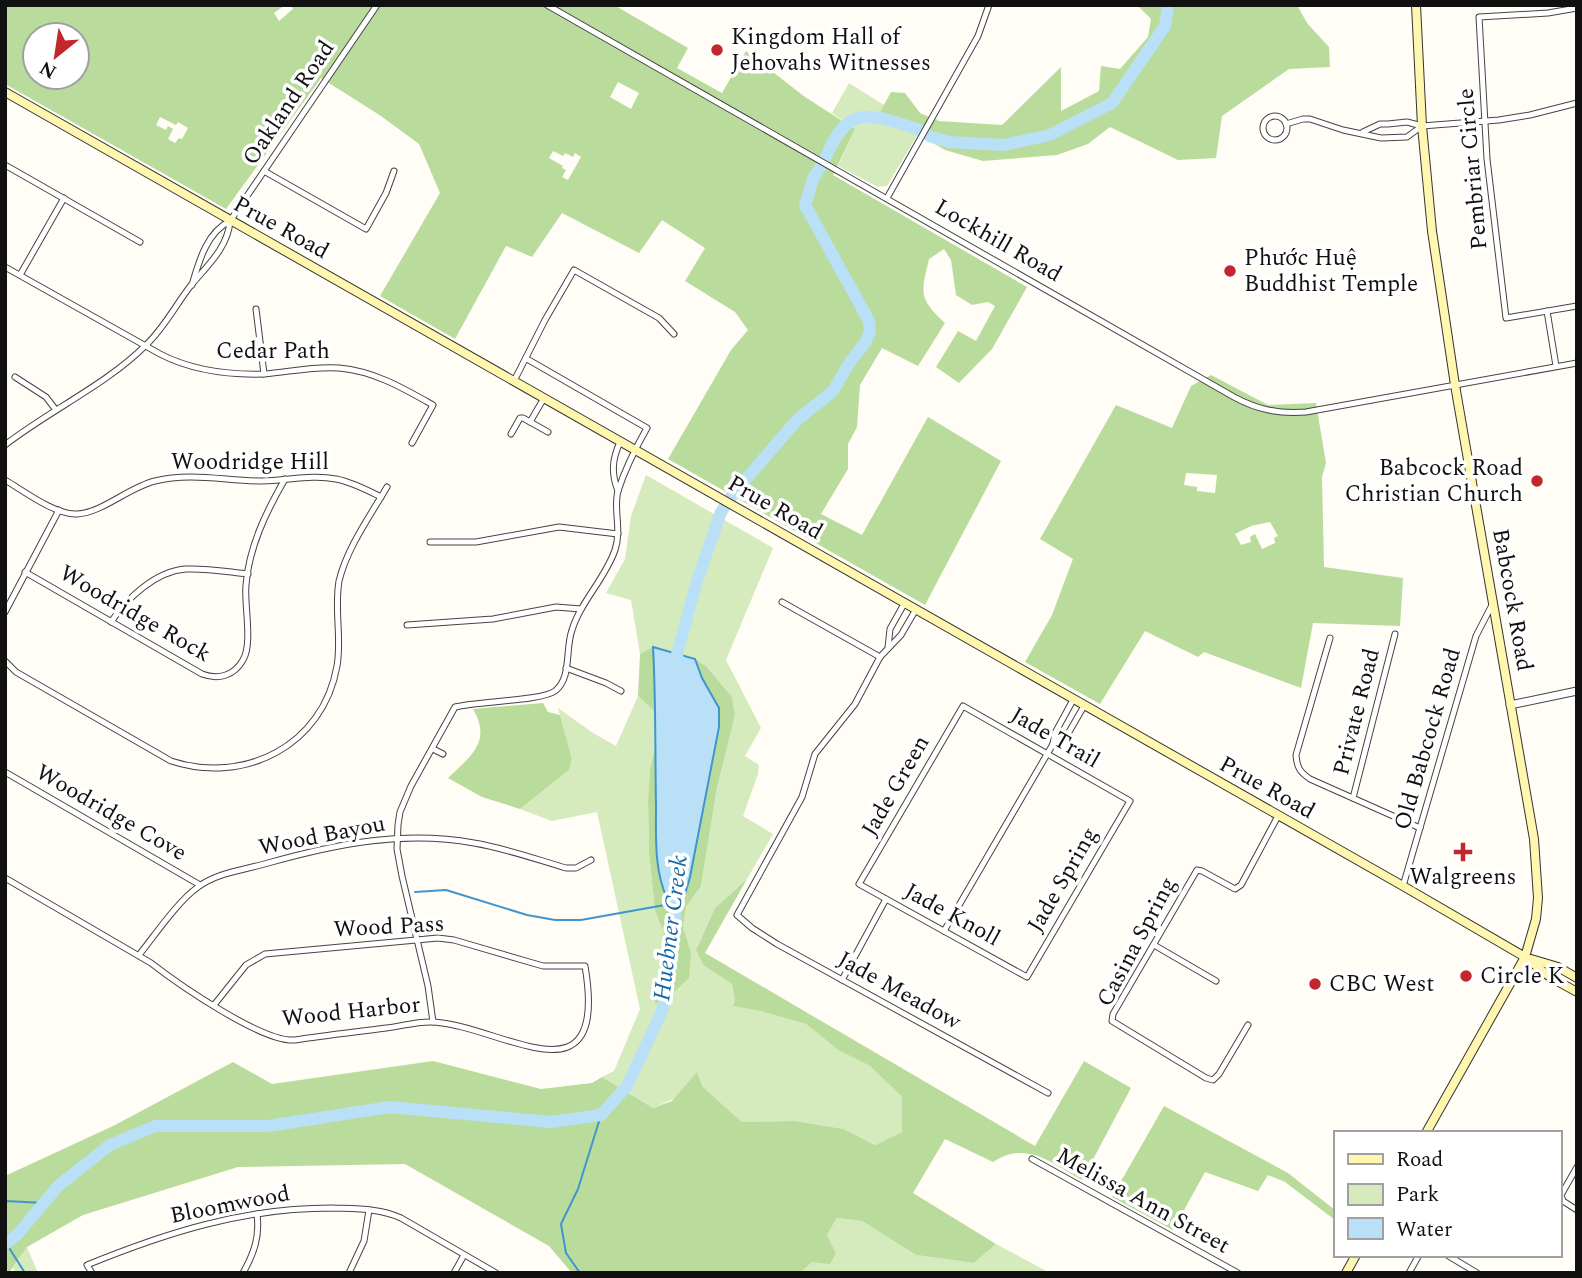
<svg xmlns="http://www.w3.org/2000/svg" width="1582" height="1278" viewBox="0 0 1582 1278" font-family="Spectral,serif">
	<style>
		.green { fill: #d5ebbd }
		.forest { fill: #b9dc9c; fill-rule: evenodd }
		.water { fill: #b9e0f7; stroke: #3f96cf; stroke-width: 2 }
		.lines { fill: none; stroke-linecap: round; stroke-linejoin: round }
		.stream { stroke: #3f96cf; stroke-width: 2 }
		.river { stroke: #b9e0f7; stroke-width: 12 }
		.minor-casing { stroke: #444; stroke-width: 7 }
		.tertiary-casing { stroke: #444; stroke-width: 9 }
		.secondary-casing { stroke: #333; stroke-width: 10 }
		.minor { stroke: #fff; stroke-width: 5 }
		.tertiary { stroke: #fff; stroke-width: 7 }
		.secondary { stroke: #fff6b0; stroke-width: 8 }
		.poi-dot { fill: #c4262e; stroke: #fff; stroke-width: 2.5 }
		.labels { text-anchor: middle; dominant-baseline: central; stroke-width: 7; stroke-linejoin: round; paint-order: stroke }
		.poi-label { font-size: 23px; fill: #111; stroke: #fff; text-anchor: start }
		.street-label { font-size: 23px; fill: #111; stroke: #fff }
		.water-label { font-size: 24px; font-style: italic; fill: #1768a6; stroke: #fff }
	</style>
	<rect width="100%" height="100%" fill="#fffdf5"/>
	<g class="green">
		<path d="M849,83L884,105L880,112L918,134L887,186L878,187L838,166L855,129L832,113Z"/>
		<path d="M646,475L773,548L726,660L761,728L745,756L759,765L758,774L743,816L773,834L747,879L715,908L696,950L703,965L732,984L735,1001L733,1006L761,1010L806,1024L838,1050L870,1066L902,1097V1132L875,1145L844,1129L795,1121L742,1122L702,1086L653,1108L602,1077L614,1071L640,1009L597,812L552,821L520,809L569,770L572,759L558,708L593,733L616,746L638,696L656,713L655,748L650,769L648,800L649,853L655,910L665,937L653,1001L691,952L683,927L686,907L701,886L717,788L735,715L732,697L706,666L695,659L653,647L640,654L631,600L606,593L625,559L631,516Z"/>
		<path d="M837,1218L862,1221L916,1255L974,1263L996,1244L1050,1273H800L812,1262L836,1253L827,1235Z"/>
		<path d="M27,1247L38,1273H15L13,1268Z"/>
	</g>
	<g class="forest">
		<path d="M5,5H285L274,13L279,21L293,9L291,5H614L688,48L677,68L722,93L746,51L805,97L855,129L833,175L1027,287L992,349L959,383L936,367L958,331L976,341L995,306L988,302L972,305L956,295L951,260L944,249L929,259C921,293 918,298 945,323L918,366L882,348L860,385L857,427L848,444V469L821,514L862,535L928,417L1001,461L925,605L668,459L731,350L748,330L735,312L685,281L705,248L662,220L639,253L562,213L532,257L506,246L455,339L380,296L440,193L419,144L381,116L321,78L226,209L5,84ZM35,35H77V77H35ZM618,82L639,93L631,109L610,97ZM160,117L176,125L178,122L188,128L182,139L179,138L175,143L168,139L173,129L168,126L166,130L156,125ZM553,151L563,156L565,153L573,157L575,153L581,157L568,180L562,177L566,170L562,168L563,166L549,158Z"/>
		<path d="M1137,5H1297L1307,23L1329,47L1330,67L1289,69L1222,116L1216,158L1178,160L1110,127L1088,144L1057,155L983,161L945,150L880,112L891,92L905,93L920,113L939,121L1002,125L1061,67V111L1099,91L1101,66L1120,69L1148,37L1151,19Z"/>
		<path d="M1211,375L1268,405L1316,403L1326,463L1322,477L1324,567L1403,578L1400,626L1313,623L1301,688L1204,652L1198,657L1145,631L1100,704L1025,662L1052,615L1073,559L1040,539L1116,405L1172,428L1191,386ZM1186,473L1217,475L1215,493L1197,491V487L1184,485ZM1270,522L1278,536L1274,538L1275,543L1262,549L1255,534L1250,537L1251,542L1241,545L1235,534L1251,526Z"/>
		<path d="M653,647L656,713L638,696L640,654Z"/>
		<path d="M695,659L706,666L732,697L735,715L717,788L701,886L686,907L683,927L691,952L689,978L660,1005L653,1001L665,937L655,910L649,853L648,800L650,769L655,748L656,839L660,874L685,894L719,727V708L702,678Z"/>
		<path d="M543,703L548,712L560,715L572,759L569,770L520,809L482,797L448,778C471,756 492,742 473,709Z"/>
		<path d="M747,879L705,953L1035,1146L1084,1061L1131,1088L1082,1180C1051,1163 1027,1140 993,1162L945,1139L913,1193L996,1244L974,1263L916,1255L862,1221L837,1218L827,1235L836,1253L830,1264L812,1262L800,1273H572L549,1246L405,1164L238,1167L83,1215L27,1247L9,1273H5V1176L115,1125L233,1062L272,1084L433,1061L541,1089L592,1083L602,1077L653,1108L672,1101L697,1072L702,1086L742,1122L795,1121L844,1129L875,1145L902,1132V1097L870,1066L838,1050L806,1024L761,1011L733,1006L735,1001L732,984L703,965L696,950L715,908Z"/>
		<path d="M1164,1106L1288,1173L1335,1210V1220L1285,1182L1268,1175L1258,1191L1205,1172L1173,1230L1112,1197Z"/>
	</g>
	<path class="water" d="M653,647L695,659L702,678L719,708V727L690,877L685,894L680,901L667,898C654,871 656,835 656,806C655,753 656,700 653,647Z"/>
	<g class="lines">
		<g class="stream">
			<path d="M415,892L446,890L527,915L555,920H581L676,903"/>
			<path d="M5,1201L44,1203"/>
			<path d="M6,1243L25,1273"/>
			<path d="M580,1273L566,1253L561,1224L578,1189L601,1115"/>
		</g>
		<g class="river">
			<path d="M929,136L949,142L1004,145L1050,135L1112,103L1165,26L1168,5"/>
			<path d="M826,157C849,101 872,115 920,130"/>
			<path d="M679,668L677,654L697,581L721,512L734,493L797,420L833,391L850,362L865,343L870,332L869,321L805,205L813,179L821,166"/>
			<path d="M5,1244L17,1235L58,1186L110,1145L155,1126H268L390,1107L551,1122L601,1115L627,1086L662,1011L674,935L677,883"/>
		</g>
		<g class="minor-casing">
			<g id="minor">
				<path d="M547,5L1234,397C1258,410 1279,414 1306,412L1577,363"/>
				<path d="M1577,8L1548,13L1479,17L1487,159L1506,318L1577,306"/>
				<circle cx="1275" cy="128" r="12"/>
				<path d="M1286,124L1303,119H1310L1343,130L1381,138L1407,137L1422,126"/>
				<path d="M1363,132L1380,124H1388L1407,122L1422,126L1499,120L1530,115L1577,103"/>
				<path d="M5,165L140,242"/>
				<path d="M264,171L366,229L386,193L394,171"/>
				<path d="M887,198L978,36L989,5"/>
				<path d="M5,267L160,354C191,370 229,375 264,374C289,372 314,366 339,368C374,371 403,388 433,405L412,443"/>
				<path d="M20,275L64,198"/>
				<path d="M192,285C199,261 207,232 230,221L377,5"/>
				<path d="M256,309L264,374"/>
				<path d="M1547,311L1556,366"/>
				<path d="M15,377L46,397L56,410"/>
				<path d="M514,381L545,320L574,270L659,318L674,334"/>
				<path d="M530,422L544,398"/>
				<path d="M511,434L520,418H523L548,432"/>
				<path d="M5,445C50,410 106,385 146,345C165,327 176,304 192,284C208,265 228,247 230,221"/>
				<path d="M5,480C24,491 55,515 77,514C102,513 129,487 155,481C191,472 226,481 262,481C287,481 311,474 336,479C352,482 367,490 381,497"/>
				<path d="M618,491C611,473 612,460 620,442"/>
				<path d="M430,542H476L559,527L618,534"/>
				<path d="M25,572L202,674C218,680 234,676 243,660C253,643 244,605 246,585C249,547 266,512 285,479"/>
				<path d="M782,602L880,657"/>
				<path d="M915,611L901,635L880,657L855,704L815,754L802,797L737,915L752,928L777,944L1048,1093"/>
				<path d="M5,612L59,510"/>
				<path d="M111,622C127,598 156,571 186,569C207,568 228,572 248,574"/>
				<path d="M407,625L493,619L556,607L581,609"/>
				<path d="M1330,638L1296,755C1297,768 1300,772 1310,779L1420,828"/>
				<path d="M888,648L890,629L904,604"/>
				<path d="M5,661L16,672L171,761C244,785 323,746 337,666C342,638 334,610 339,581C347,548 370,516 387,487"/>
				<path d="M566,668L606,683L621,691"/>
				<path d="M963,706L1130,801L1027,977L859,884Z"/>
				<path d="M1053,744L1069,732L1084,706"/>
				<path d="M433,749L443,754"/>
				<path d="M5,772L200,885"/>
				<path d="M1353,798L1395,634"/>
				<path d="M5,878L151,963C178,984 263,1043 295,1040C325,1035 356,1032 386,1028C402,1026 418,1021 434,1022C504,1027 609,1108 585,966H543L454,940L438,938L265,954L246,965L214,1005"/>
				<path d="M1403,886L1476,636L1493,603"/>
				<path d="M944,931L1053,744L1055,733L1073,700"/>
				<path d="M1154,945L1216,981"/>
				<path d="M139,955C155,935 178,901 198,887C218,872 245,870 268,863C336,844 404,830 474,843C505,848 535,859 566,868H576L591,860"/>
				<path d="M842,980L886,899"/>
				<path d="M433,1022L428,986L402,876L397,849L398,825L400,812L411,786L455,707C478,701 541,701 555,691C572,678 565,649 572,630C581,601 605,579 615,550C622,529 613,509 618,491C625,469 635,449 647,428L527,359"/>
				<path d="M1248,1025L1219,1074L1213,1080L1206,1078L1112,1021L1113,1014L1197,870L1202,871L1235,889L1241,885L1278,816"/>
				<path d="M1032,1159L1238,1273"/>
				<path d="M1577,1167L1561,1195L1563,1201L1577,1210"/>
				<path d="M1447,1255L1477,1273"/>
				<path d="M92,1273L87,1265C168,1232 244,1208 332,1208C356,1209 379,1208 401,1218L496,1273"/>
				<path d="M243,1273C254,1253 260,1237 257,1214"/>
				<path d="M349,1273L364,1241L369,1210"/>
				<path d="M454,1273L464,1255"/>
				<path d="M1409,1273L1419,1255"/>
			</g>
		</g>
		<g class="tertiary-casing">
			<path id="tertiary" d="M1510,705L1577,691"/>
		</g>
		<g class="secondary-casing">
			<g id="secondary">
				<path d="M1416,5L1422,126L1432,231L1455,385L1534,839L1538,898L1536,919L1525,957L1426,1133"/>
				<path d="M5,92L1403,886L1525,957L1550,977L1577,992"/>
				<path d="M1531,959L1558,967L1577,978"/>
				<path d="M1346,1273L1356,1255"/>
			</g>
		</g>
		<use href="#minor" class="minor"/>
		<use href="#tertiary" class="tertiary"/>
		<use href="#secondary" class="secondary"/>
	</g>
	<g class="poi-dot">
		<circle cx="717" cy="50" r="7"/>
		<circle cx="1230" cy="271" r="7"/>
		<circle cx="1537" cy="481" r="7"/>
		<path d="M1459.5 841.5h7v7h7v7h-7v7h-7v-7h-7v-7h7z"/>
		<circle cx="1466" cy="976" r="7"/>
		<circle cx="1315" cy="984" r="7"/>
	</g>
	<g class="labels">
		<g class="poi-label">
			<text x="731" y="37">Kingdom Hall of<tspan x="731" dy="26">Jehovahs Witnesses</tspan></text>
			<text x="1244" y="258">Phước Huệ<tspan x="1244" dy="26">Buddhist Temple</tspan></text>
			<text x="1523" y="468" text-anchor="end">Babcock Road<tspan x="1523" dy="26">Christian Church</tspan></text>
			<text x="1463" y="877" text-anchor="middle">Walgreens</text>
			<text x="1480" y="976">Circle K</text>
			<text x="1329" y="984">CBC West</text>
		</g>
		<g class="street-label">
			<text transform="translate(289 103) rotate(-56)">Oakland Road</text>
			<text transform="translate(1473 169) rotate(-95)">Pembriar Circle</text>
			<text transform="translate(281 228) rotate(29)">Prue Road</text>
			<text transform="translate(998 241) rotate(30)">Lockhill Road</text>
			<text x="273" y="351">Cedar Path</text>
			<text x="250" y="462">Woodridge Hill</text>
			<text transform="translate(775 508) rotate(30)">Prue Road</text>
			<text transform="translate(1512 600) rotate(80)">Babcock Road</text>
			<text transform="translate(135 614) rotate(30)">Woodridge Rock</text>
			<text transform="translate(1357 712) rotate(-76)">Private Road</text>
			<text transform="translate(1055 738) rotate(30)">Jade Trail</text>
			<text transform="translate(1428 739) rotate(-74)">Old Babcock Road</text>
			<text transform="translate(896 786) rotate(-60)">Jade Green</text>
			<text transform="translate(1267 788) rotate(29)">Prue Road</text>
			<text transform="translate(111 813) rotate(30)">Woodridge Cove</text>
			<text transform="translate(322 836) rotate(-11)">Wood Bayou</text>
			<text transform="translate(1063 880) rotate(-60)">Jade Spring</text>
			<text transform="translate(952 915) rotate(29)">Jade Knoll</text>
			<text transform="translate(389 927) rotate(-3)">Wood Pass</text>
			<text transform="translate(1137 942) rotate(-62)">Casina Spring</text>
			<text transform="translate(899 991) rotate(29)">Jade Meadow</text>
			<text transform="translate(351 1012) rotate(-6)">Wood Harbor</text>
			<text transform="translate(1143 1201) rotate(29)">Melissa Ann Street</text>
			<text transform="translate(230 1205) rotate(-11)">Bloomwood</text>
		</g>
		<g class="water-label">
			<text transform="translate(671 928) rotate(-83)">Huebner Creek</text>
		</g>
	</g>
	<rect width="1582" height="1278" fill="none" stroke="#111111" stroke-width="14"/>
	<rect x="1334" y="1131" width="228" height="126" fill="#ffffff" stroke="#a0a0a0" stroke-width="2"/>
	<rect x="1348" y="1154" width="35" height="10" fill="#fff6b0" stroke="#a0a0a0" stroke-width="2"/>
	<text x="1396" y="1166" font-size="21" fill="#111111">Road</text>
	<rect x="1348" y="1184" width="35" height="21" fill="#d5ebbd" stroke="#a0a0a0" stroke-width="2"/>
	<text x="1396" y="1201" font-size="21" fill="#111111">Park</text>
	<rect x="1348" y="1218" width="35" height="21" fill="#b9e0f7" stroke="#a0a0a0" stroke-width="2"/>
	<text x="1396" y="1236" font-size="21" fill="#111111">Water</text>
	<g transform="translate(56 56) rotate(210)"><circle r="33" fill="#ffffff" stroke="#a0a0a0" stroke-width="2"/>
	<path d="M0-5L12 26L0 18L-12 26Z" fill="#c4262e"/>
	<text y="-10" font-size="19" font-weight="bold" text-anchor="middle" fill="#111111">N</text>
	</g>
</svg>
